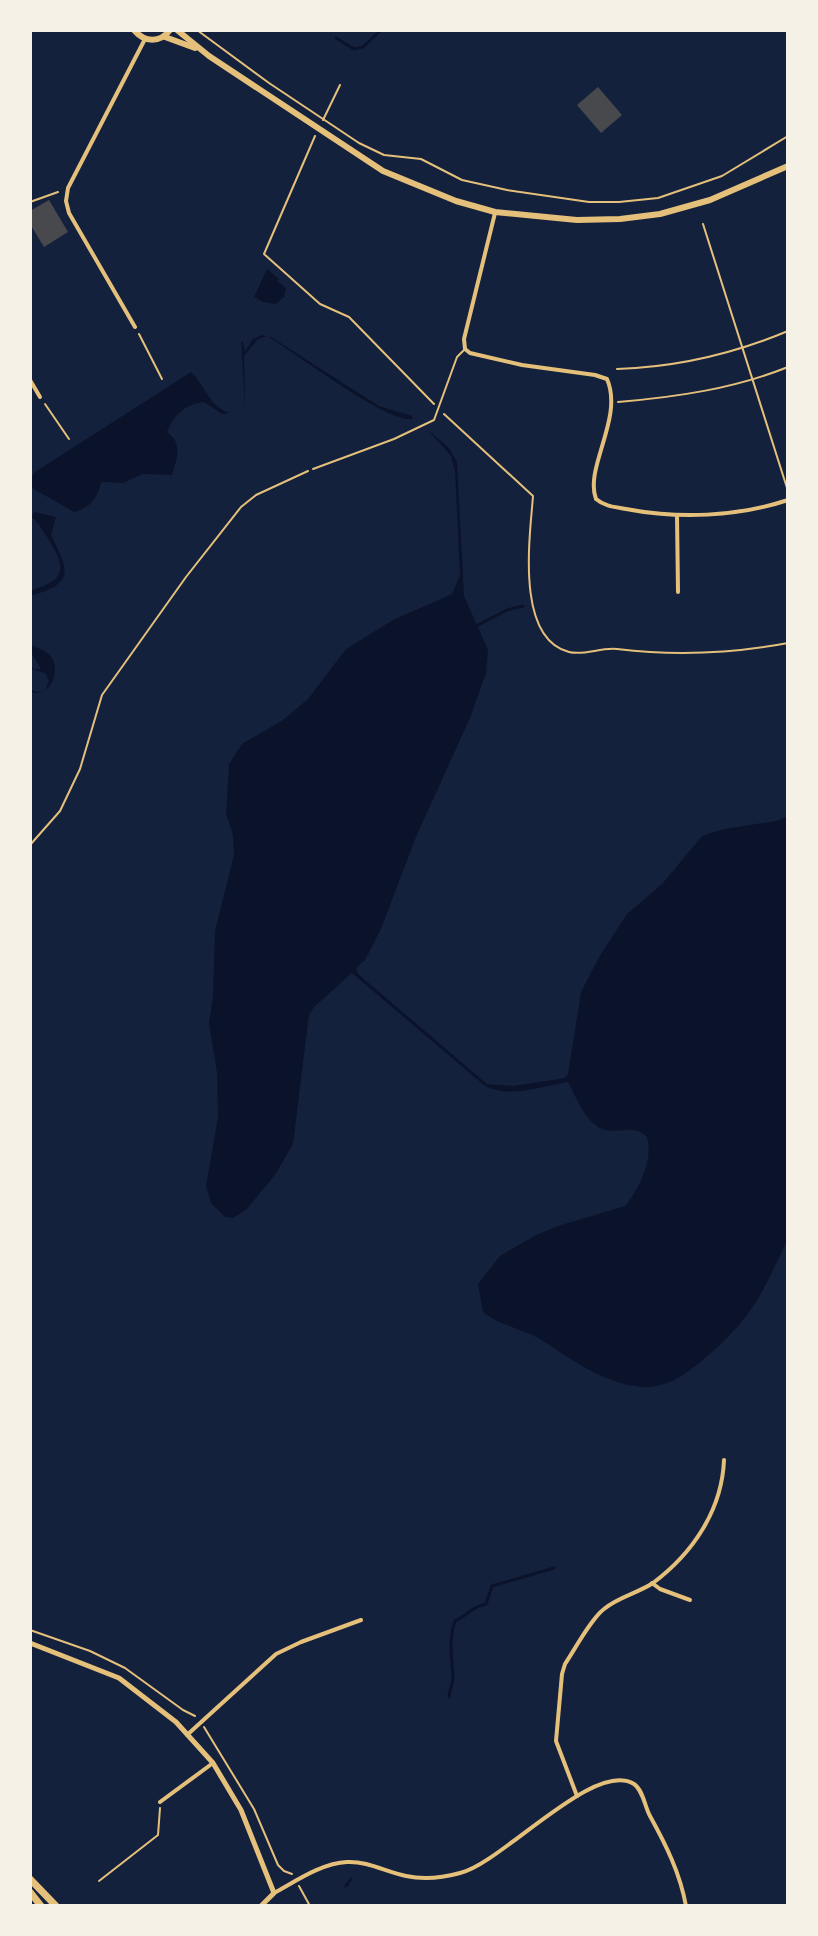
<svg xmlns="http://www.w3.org/2000/svg" width="818" height="1936" viewBox="0 0 818 1936" font-family="Overpass,sans-serif">
	<style>
		.water { fill: #0b132b }
		.lines { fill: none; stroke-linecap: round; stroke-linejoin: round }
		.stream { stroke: #0b132b; stroke-width: 3 }
		.building { fill: #48494c }
		.path { stroke: #e5c07b; stroke-width: 2 }
		.service { stroke: #e5c07b; stroke-width: 2 }
		.minor { stroke: #e5c07b; stroke-width: 4 }
		.tertiary { stroke: #e5c07b; stroke-width: 5 }
		.secondary { stroke: #e5c07b; stroke-width: 6 }
		.primary { stroke: #e5c07b; stroke-width: 7 }
	</style>
	<rect width="100%" height="100%" fill="#14213d"/>
	<g class="water">
		<path d="M267,269L279,279L277,282L282,284L286,289L284,297L276,304L263,302L254,297Z"/>
		<path d="M262,335L271,337L379,406L412,416L413,419C387,424 295,352 267,336L258,339L244,356L245,407L241,342H243L245,351L253,339Z"/>
		<path d="M191,372C206,386 209,406 229,413L222,414L204,402C185,404 174,415 167,432C183,443 177,459 172,475L143,474L123,483L101,482C98,497 91,508 74,512L32,488L30,480L35,472Z"/>
		<path d="M428,430L449,448L457,462L464,596L488,650L486,673L470,718L416,837L381,929L365,960L356,968L358,974L487,1084L513,1086L565,1078L568,1074L581,992L599,957L627,914L662,884L702,836L724,829L776,821L788,816V1238C765,1289 751,1320 706,1357C690,1371 671,1386 648,1387C608,1387 574,1361 543,1341C524,1329 500,1326 483,1312L478,1284L500,1256L534,1236L561,1225L625,1206C639,1190 655,1156 646,1136C631,1123 619,1135 602,1129C586,1123 576,1097 568,1082C542,1086 511,1099 485,1086L352,973L314,1007L309,1015L293,1144L275,1175L246,1210L233,1218L225,1217L211,1203L206,1186L218,1117L217,1073L209,1024L213,995L215,931L234,855L233,835L226,814L229,764L242,744L283,720L308,699L346,649L393,620L452,594L460,575L455,471L451,456Z"/>
		<path d="M34,512L56,517L51,535C68,570 77,583 30,596V591C59,581 70,574 51,544C45,534 41,526 32,517Z"/>
		<path d="M30,644C37,649 48,650 52,658C61,674 49,698 30,692V689L36,692L45,691L49,681L45,673L30,669V664L34,670L41,669L30,651Z"/>
	</g>
	<g class="lines">
		<g class="stream">
			<path d="M336,38L354,49L363,47L381,30"/>
			<path d="M478,625L507,610L523,606"/>
			<path d="M449,1697C449,1690 453,1684 453,1677C452,1657 448,1641 455,1621C469,1615 469,1608 486,1604L492,1586L554,1568"/>
			<path d="M346,1886L351,1879"/>
		</g>
	</g>
	<g class="building">
		<path d="M598,87L622,115L601,133L577,105Z"/>
		<path d="M49,200L68,232L44,247L30,224V211Z"/>
	</g>
	<g class="lines">
		<g class="path">
			<path d="M197,30L269,83L359,143L384,155L421,159L462,180L507,190L589,202H619L658,198L722,176L788,136"/>
			<path d="M323,120L340,85"/>
			<path d="M315,136L264,254L320,304L349,317L434,404"/>
			<path d="M703,224L788,491"/>
			<path d="M139,334L162,379"/>
			<path d="M617,369C677,367 733,354 788,331"/>
			<path d="M618,402C676,397 733,389 788,367"/>
			<path d="M45,404L69,439"/>
			<path d="M444,414L533,496C530,536 515,638 569,652C584,656 601,647 617,649C675,656 730,654 788,643"/>
			<path d="M30,845L60,811L80,769L102,695L186,577L241,507L256,495L308,471"/>
			<path d="M30,1630L90,1651L125,1668L183,1710L195,1716"/>
			<path d="M204,1727L254,1809L278,1865L284,1871L292,1874"/>
			<path d="M99,1881L158,1835L160,1808"/>
			<path d="M299,1886L310,1906"/>
		</g>
		<g class="service">
			<path d="M30,202L58,192"/>
			<path d="M313,469L394,439L434,420L457,357L464,350"/>
		</g>
		<g class="minor">
			<path d="M495,213L464,339L465,349L470,353L522,365L595,375L607,379C624,418 584,468 596,499C604,506 615,507 626,509C678,519 737,517 788,500"/>
			<path d="M135,327L69,213L66,201L68,188L145,39"/>
			<path d="M30,380L40,397"/>
			<path d="M677,515L678,592"/>
			<path d="M652,1583L660,1589L690,1600"/>
			<path d="M187,1735L276,1654L301,1642L361,1620"/>
			<path d="M577,1796L556,1741L562,1674L565,1664C575,1649 591,1619 604,1609C618,1597 638,1593 653,1583C693,1553 722,1510 724,1460"/>
			<path d="M160,1802L213,1763"/>
			<path d="M274,1893C296,1881 322,1863 347,1862C368,1861 386,1872 406,1876C424,1880 442,1878 460,1873C501,1864 594,1759 634,1784C643,1790 645,1807 650,1816C666,1845 680,1873 686,1906"/>
		</g>
		<path class="tertiary" d="M30,1643L119,1678L176,1722L213,1763L241,1810L274,1893L261,1906"/>
		<g class="secondary">
			<path d="M134,30C145,43 160,43 170,30"/>
			<path d="M177,30L209,56L383,171L456,201L495,212L577,220L620,219L660,214L710,200L788,166"/>
			<path d="M165,37L195,48"/>
		</g>
		<g class="primary">
			<path d="M30,1879L56,1906"/>
			<path d="M30,1892L41,1906"/>
		</g>
	</g>
	<rect width="818" height="1936" fill="none" stroke="#f6f1e7" stroke-width="64"/>
</svg>
